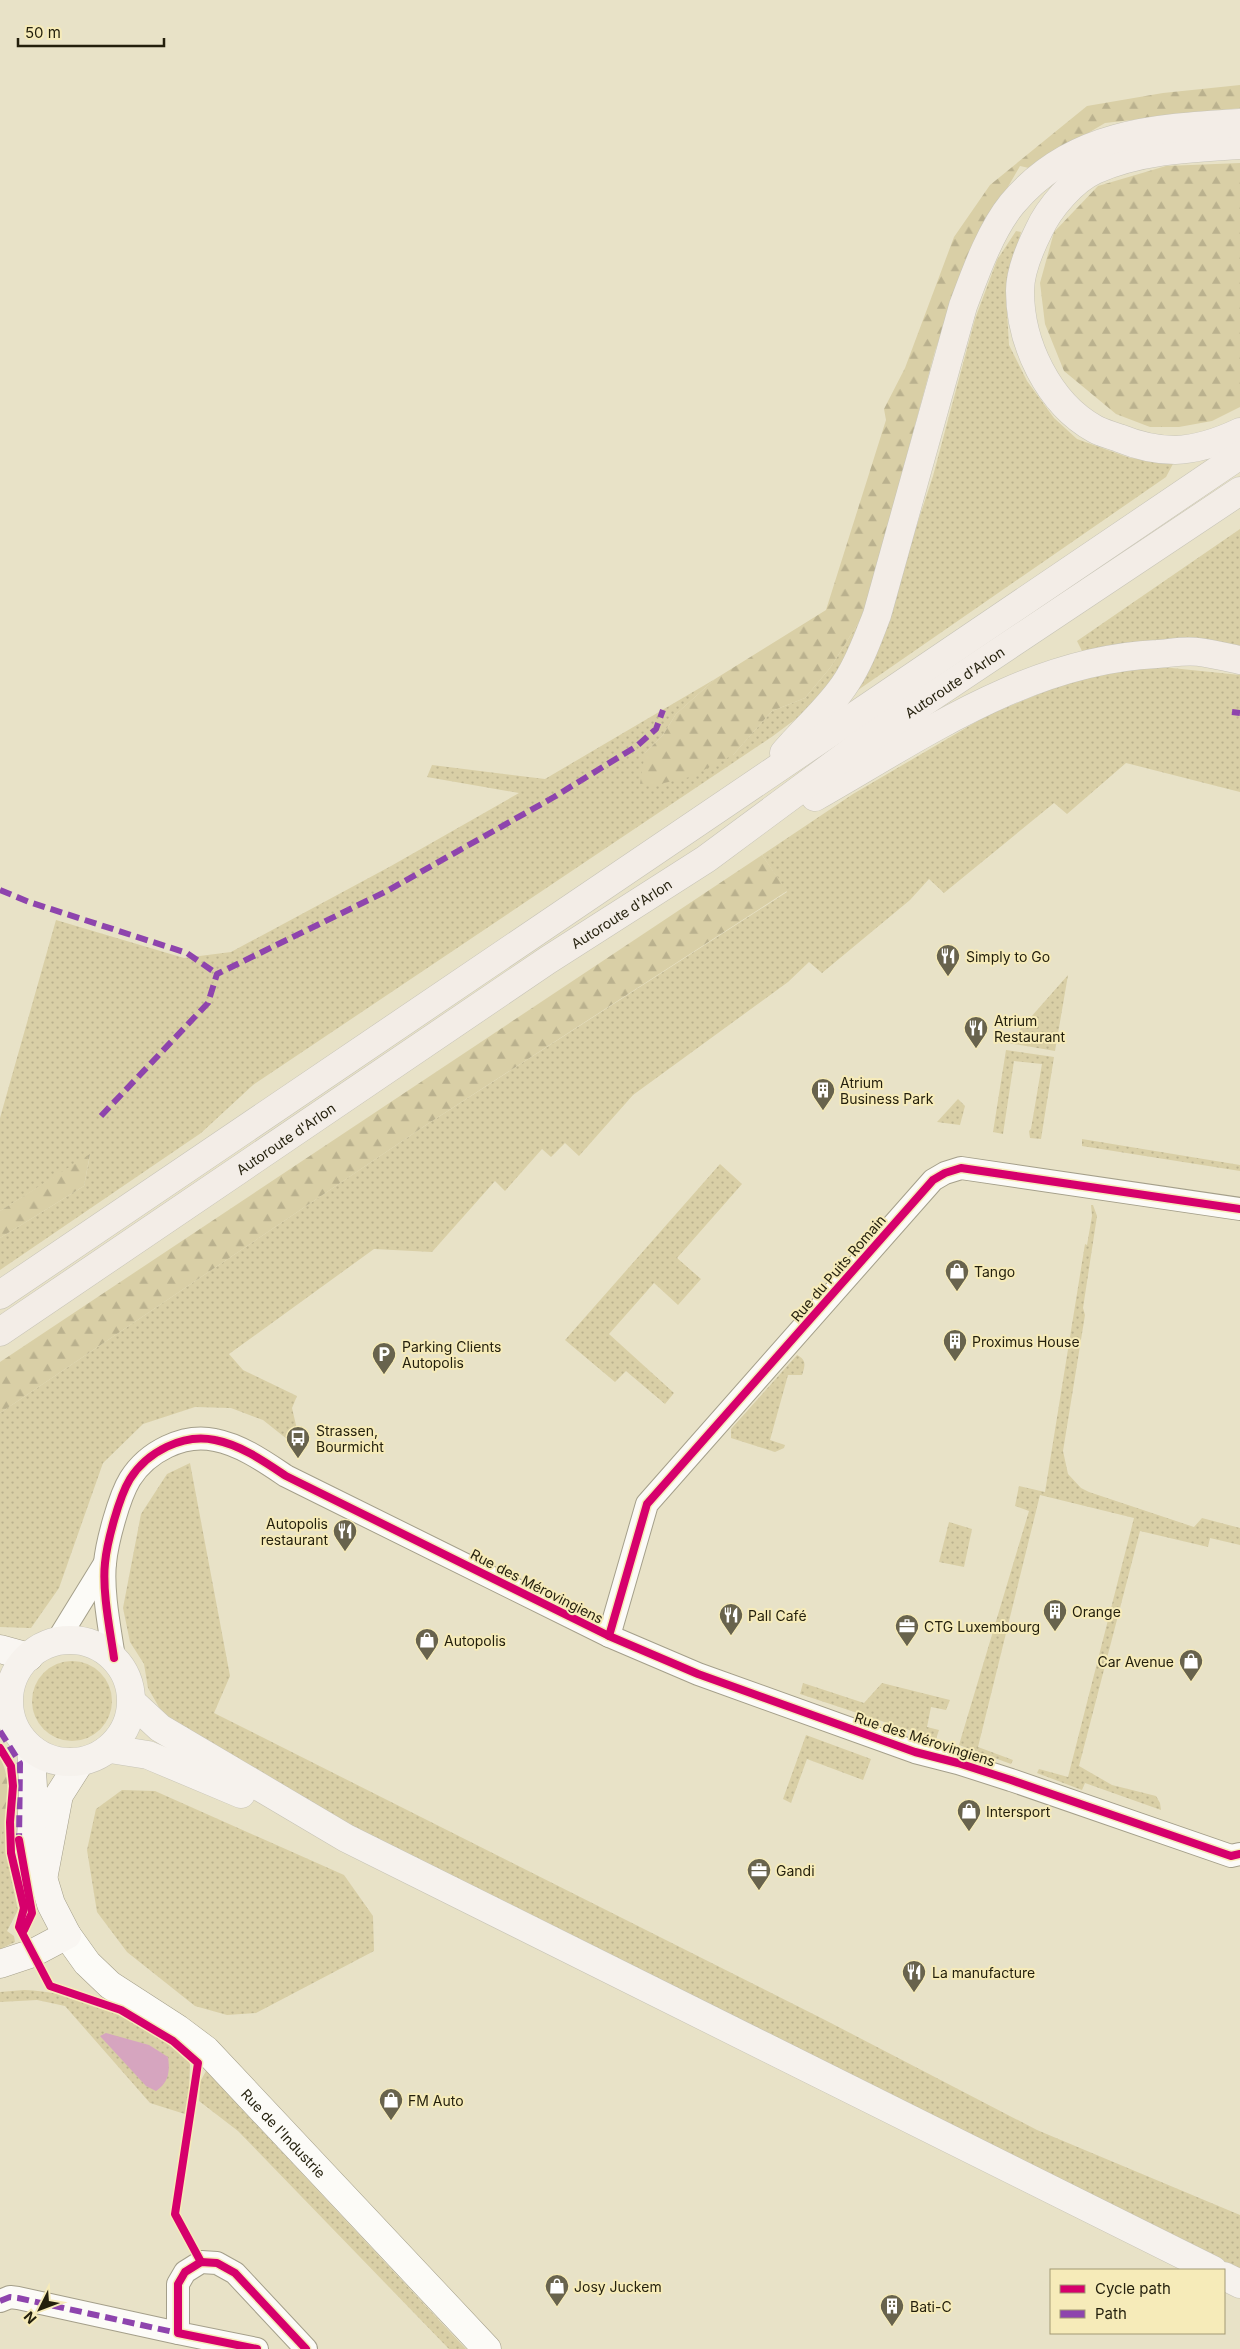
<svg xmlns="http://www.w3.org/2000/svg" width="1240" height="2349" viewBox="0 0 1240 2349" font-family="Inter,sans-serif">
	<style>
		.grass { fill: url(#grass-dots) }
		.forest { fill: url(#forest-firs) }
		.water { fill: #d6a5bf }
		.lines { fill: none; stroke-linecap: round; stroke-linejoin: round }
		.minor-casing { stroke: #a49f8a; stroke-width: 24 }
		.tertiary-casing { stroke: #a49f8a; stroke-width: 29 }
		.secondary-casing { stroke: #a49f8a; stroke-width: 29 }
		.primary-casing { stroke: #c7c4b6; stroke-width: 29 }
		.motorway-casing { stroke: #c7c4b6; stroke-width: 29 }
		.minor { stroke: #fcfbf7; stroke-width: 22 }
		.tertiary { stroke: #fcfbf7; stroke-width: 28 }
		.secondary { stroke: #f9f6f2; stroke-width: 28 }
		.primary { stroke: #f6f2ed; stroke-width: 28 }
		.motorway { stroke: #f3ede7; stroke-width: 28 }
		.quiet { stroke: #8e44ad; stroke-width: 6; stroke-dasharray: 12 6; stroke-linecap: butt }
		.cycleway-casing { stroke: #f6ebb9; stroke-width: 11 }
		.cycleway { stroke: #d6006c; stroke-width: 8 }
		.labels { text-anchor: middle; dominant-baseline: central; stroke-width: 4; stroke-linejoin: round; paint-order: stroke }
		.street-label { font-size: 14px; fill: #231f0c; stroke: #f6ebb9 }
		.poi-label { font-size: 14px; fill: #231f0c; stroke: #f6ebb9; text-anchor: start }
	</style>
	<defs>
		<pattern id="grass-dots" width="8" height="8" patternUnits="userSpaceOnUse" patternTransform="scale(1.25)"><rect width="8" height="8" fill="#d9cfa6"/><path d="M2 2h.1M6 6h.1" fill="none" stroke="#bab18e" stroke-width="1.8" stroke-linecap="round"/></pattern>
		<pattern id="forest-firs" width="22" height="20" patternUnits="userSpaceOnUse" patternTransform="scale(1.25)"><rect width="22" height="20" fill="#d9cfa6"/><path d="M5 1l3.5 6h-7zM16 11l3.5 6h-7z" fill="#bab18e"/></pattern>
	</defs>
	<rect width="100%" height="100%" fill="#e8e2c7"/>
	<g class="grass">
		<path d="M1016,231L1021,232L1006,295L1009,345L1027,381L1054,418L1077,439L1130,458L1174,462L1166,477L858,690L886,619L933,476L975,319L997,260Z"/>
		<path d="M1240,529V650L1083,653L1077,641Z"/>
		<path d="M864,614L837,674L813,706L773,736L253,1085L201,1133L0,1270V1238L84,1186L90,1155L0,1211V1118L56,920L184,958L231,952L391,866L519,793L427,777L432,765L545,779L715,679L676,714L663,735L645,753L733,755L772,711L805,698L830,668Z"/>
		<path d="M1162,667L1240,675V792L1126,763L1067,814L1054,803L944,893L929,879L910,900L822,973L809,962L788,982L633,1095L579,1156L565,1143L551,1157L542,1149L505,1191L495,1181L432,1252L374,1249L229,1354L243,1370L297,1396L292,1408L302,1451L263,1420L231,1408L195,1407L143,1424L103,1463L59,1588L31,1628L0,1627V1413L423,1127L787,892L762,855L853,794L988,715L1061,685L1107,672Z"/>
		<path d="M1068,975L1055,1051L1008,1043Z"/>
		<path d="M1006,1050L1054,1057L1041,1139L1030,1138L1029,1131L1031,1129L1042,1064L1014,1061L1003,1134L993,1132Z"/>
		<path d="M958,1099L965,1106L960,1125L937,1122Z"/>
		<path d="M1082,1139L1240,1165V1171L1082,1146Z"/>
		<path d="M720,1164L742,1184L677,1258L701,1279L678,1305L654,1283L609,1334L674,1393L665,1404L626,1371L615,1382L565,1340Z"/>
		<path d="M1091,1205H1093L1097,1216L1083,1308L1085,1315L1063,1451L1068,1474L1081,1488L1089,1492L1194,1527L1202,1518L1240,1528V1545L1210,1538L1208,1547L1140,1531L1079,1766L1112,1785L1156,1796L1160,1803L1161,1810L1085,1783L1082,1790L1037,1773L1039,1769L1068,1777L1134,1518L1040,1495L978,1747L1013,1760L1011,1764L959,1745L1029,1511L1015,1506L1019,1486L1045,1492L1085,1244L1087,1245L1092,1216Z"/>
		<path d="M797,1355C807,1360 805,1366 802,1375H788L770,1440L785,1445L784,1448L775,1452L731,1438V1429Z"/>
		<path d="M190,1463L230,1676L214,1713L827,2021L1037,2130L1240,2215V2271L289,1798L173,1723L160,1709L148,1688L144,1664L130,1642L123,1608L141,1514L167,1474Z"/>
		<path d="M949,1522L972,1529L964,1567L939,1562Z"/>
		<circle cx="72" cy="1701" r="40"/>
		<path d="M803,1683L864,1703L882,1683L950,1700L946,1710L931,1707L927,1727L939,1730L936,1739L800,1694Z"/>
		<path d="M806,1735L871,1759L863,1780L807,1759L791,1803L783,1799Z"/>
		<path d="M9,1785L5,1825L6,1852L18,1910L7,1931L14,1936L15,1942L0,1949V1846Z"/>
		<path d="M122,1790L155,1791L344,1875L373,1916L374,1951L256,2013L227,2015L195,2006L127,1952L97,1912L87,1850L96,1809Z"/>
		<path d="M24,1990C89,1993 137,2020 188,2058L190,2065L188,2115L150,2103L65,2006L37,2000L0,2002V1992Z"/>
		<path d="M206,2071L466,2349H449L238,2131L199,2101L200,2082Z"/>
	</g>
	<g class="forest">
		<path d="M1240,85V108L1105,123L1029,168L1020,166L969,254L935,351L864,614L830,668L805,698L772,711L733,755L690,777L651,786L640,784L645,753L663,735L676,714L715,679L826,610L886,420L884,409L905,368L954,237L990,185L1087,106L1163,93Z"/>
		<path d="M1240,163V407L1212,421L1179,427H1150L1116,414L1064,371L1045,324L1040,283L1054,232L1098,186L1166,166Z"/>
		<path d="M762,855L787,891L423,1127L0,1413V1362Z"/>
		<path d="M90,1154L84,1186L0,1238V1211Z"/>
		<path d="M0,1758C15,1785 4,1818 0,1846Z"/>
	</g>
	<path class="water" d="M106,2033L149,2045L168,2057C170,2071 169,2082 156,2091L146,2086L100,2036Z"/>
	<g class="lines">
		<g class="minor-casing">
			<g id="minor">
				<path d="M609,1636L647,1504L933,1180L945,1173L961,1168L1240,1209"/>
				<path d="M57,1641L105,1563"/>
				<path d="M114,1658C110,1630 102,1591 105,1563C107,1542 119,1497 130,1479C147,1452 183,1433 215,1440C241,1445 265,1462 286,1476L609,1636L698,1674L915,1752L958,1763L1011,1780L1231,1856L1240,1854"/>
				<path d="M0,2301L10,2297L18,2298L178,2333"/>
				<path d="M257,2349L178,2333V2284L185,2272L201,2262L217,2263L235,2273L306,2349"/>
			</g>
		</g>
		<g class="tertiary-casing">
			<g id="tertiary">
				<path id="s1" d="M67,1935L87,1963L110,1985L178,2029L206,2050L487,2349"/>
			</g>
		</g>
		<g class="secondary-casing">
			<g id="secondary">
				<path d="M0,1649L29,1657"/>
				<path d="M0,1699L8,1705"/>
				<path d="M44,1874L59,1795L80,1762"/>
				<path d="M0,1964L33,1953L67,1935L51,1904L31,1838L33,1788L31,1749"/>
			</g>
		</g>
		<g class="primary-casing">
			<g id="primary">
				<circle cx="70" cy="1701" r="61"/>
				<path d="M133,1703L160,1728L346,1838L1213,2270"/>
				<path d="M110,1749L148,1755L241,1794"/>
				<path d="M1224,2276L1240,2284"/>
			</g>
		</g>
		<g class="motorway-casing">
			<g id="motorway">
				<path d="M1240,145C1191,148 1140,150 1095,170C1073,180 1049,208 1039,230C1030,248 1020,271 1020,291C1020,343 1048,403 1095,429C1102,433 1111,435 1119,438C1136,445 1156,450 1175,450C1198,449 1219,442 1240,432"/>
				<path d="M784,753C804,729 830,708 847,681C860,661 868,638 877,615L963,306C975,274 990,231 1012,204C1071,133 1154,128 1240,123"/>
				<path d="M815,797C924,735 1029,660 1157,654C1171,653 1186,650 1199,652C1213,654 1226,657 1240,660"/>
				<path d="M0,1295L1240,455"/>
				<path id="s2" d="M0,1332L548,960L706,859L864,742L1240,491"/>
			</g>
		</g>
		<use href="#minor" class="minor"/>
		<use href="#tertiary" class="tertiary"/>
		<use href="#secondary" class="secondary"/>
		<use href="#primary" class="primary"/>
		<use href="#motorway" class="motorway"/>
		<g class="quiet">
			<path d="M1232,712L1240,713"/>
			<path d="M0,890L29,902L187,953L217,974"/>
			<path d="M101,1116L208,1003L217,974L387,891L554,797L637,746L656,729L663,710"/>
			<path d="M0,1731L20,1763L19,1843"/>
			<path d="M0,2301L10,2297L18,2298L178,2333"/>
		</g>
		<g class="cycleway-casing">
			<g id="cycleway">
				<path d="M609,1636L647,1504L933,1180L945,1173L961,1168L1240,1209"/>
				<path d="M114,1658C110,1630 102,1591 105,1563C107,1542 119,1497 130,1479C147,1452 183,1433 215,1440C241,1445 265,1462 286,1476L609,1636L698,1674L915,1752L958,1763L1011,1780L1231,1856L1240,1854"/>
				<path d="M0,1748L11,1766L13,1786L10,1822L11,1853L24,1908L19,1927L50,1986L121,2010L173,2041L198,2063L175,2214L201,2262"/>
				<path d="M19,1840L32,1913L24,1930"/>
				<path d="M257,2349L178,2333V2284L185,2272L201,2262L217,2263L235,2273L306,2349"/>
			</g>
		</g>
		<use href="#cycleway" class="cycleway"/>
	</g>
	<defs>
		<g id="restaurant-pin" transform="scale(1.25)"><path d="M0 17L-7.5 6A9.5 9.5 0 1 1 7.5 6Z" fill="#68634d" stroke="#f6ebb9"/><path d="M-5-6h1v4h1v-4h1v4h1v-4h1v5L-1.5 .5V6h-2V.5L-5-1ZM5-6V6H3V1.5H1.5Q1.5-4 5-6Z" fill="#fff"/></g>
		<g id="building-pin" transform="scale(1.25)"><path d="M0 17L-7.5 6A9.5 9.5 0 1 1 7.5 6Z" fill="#68634d" stroke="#f6ebb9"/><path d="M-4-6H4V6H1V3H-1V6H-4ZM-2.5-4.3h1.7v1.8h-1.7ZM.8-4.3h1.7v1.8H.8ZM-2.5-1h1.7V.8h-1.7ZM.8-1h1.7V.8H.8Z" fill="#fff"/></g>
		<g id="shop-pin" transform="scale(1.25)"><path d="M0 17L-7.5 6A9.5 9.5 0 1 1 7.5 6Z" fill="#68634d" stroke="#f6ebb9"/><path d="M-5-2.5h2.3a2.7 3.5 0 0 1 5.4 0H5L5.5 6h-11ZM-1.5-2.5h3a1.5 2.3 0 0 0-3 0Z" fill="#fff"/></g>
		<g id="parking-pin" transform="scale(1.25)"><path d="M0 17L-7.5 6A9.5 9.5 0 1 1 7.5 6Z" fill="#68634d" stroke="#f6ebb9"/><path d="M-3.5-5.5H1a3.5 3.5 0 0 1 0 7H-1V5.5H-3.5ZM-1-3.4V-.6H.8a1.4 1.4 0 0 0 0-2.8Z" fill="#fff"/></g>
		<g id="bus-pin" transform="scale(1.25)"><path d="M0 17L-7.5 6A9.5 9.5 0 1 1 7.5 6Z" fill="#68634d" stroke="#f6ebb9"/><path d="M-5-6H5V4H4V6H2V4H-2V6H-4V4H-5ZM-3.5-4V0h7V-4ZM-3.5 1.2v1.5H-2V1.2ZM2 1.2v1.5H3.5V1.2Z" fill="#fff"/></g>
		<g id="office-pin" transform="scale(1.25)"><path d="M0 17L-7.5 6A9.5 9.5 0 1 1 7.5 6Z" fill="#68634d" stroke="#f6ebb9"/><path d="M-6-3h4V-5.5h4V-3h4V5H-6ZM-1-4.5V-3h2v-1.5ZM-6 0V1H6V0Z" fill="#fff"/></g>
	</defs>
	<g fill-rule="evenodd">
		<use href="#restaurant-pin" x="948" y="956"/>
		<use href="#restaurant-pin" x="976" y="1028"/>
		<use href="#building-pin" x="823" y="1090"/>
		<use href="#shop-pin" x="957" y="1271"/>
		<use href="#building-pin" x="955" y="1341"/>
		<use href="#parking-pin" x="384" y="1354"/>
		<use href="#bus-pin" x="298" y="1438"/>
		<use href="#restaurant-pin" x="345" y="1531"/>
		<use href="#building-pin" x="1055" y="1611"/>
		<use href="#restaurant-pin" x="731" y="1615"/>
		<use href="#office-pin" x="907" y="1626"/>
		<use href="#shop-pin" x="427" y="1640"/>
		<use href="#shop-pin" x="1191" y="1661"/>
		<use href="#shop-pin" x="969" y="1811"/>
		<use href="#office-pin" x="759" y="1870"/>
		<use href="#restaurant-pin" x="914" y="1972"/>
		<use href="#shop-pin" x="391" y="2100"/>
		<use href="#shop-pin" x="557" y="2286"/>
		<use href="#building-pin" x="892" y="2306"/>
	</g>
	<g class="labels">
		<g class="street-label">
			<text stroke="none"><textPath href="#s2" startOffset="1155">Autoroute d'Arlon</textPath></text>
			<text stroke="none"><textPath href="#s2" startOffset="749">Autoroute d'Arlon</textPath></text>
			<text stroke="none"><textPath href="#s2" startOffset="345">Autoroute d'Arlon</textPath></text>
			<text transform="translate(838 1268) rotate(-49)">Rue du Puits Romain</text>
			<text transform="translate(537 1586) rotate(27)">Rue des Mérovingiens</text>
			<text transform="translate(925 1739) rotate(18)">Rue des Mérovingiens</text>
			<text stroke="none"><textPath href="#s1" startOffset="296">Rue de l'Industrie</textPath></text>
		</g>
		<g class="poi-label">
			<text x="966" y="956">Simply to Go</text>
			<text x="994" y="1020">Atrium<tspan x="994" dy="16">Restaurant</tspan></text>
			<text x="840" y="1082">Atrium<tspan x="840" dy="16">Business Park</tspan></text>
			<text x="974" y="1271">Tango</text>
			<text x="972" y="1341">Proximus House</text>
			<text x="402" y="1346">Parking Clients<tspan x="402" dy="16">Autopolis</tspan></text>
			<text x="316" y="1430">Strassen,<tspan x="316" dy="16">Bourmicht</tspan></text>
			<text x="328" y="1523" text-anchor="end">Autopolis<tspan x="328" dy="16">restaurant</tspan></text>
			<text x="1072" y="1611">Orange</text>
			<text x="748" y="1615">Pall Café</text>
			<text x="924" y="1626">CTG Luxembourg</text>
			<text x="444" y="1640">Autopolis</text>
			<text x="1174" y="1661" text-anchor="end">Car Avenue</text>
			<text x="986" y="1811">Intersport</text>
			<text x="776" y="1870">Gandi</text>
			<text x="932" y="1972">La manufacture</text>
			<text x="408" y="2100">FM Auto</text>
			<text x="574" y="2286">Josy Juckem</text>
			<text x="910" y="2306">Bati-C</text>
		</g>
	</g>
	<rect x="1050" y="2269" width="175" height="65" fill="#f6ebb9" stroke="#a29974"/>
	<rect x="1060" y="2285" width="25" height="8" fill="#d6006c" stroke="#a29974"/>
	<text x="1095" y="2294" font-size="15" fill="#231f0c">Cycle path</text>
	<rect x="1060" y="2310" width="25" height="8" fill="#8e44ad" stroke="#a29974"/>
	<text x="1095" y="2319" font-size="15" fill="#231f0c">Path</text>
	<g transform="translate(40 2309) rotate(228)" stroke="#f6ebb9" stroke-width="4" paint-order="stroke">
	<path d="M0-4L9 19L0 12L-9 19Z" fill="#231f0c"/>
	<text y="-8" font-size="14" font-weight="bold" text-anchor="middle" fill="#231f0c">N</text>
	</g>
	<path d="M18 38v8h146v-8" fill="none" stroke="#231f0c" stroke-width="2.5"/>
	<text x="25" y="38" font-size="15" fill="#231f0c" stroke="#f6ebb9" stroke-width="4" paint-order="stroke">50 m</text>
</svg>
